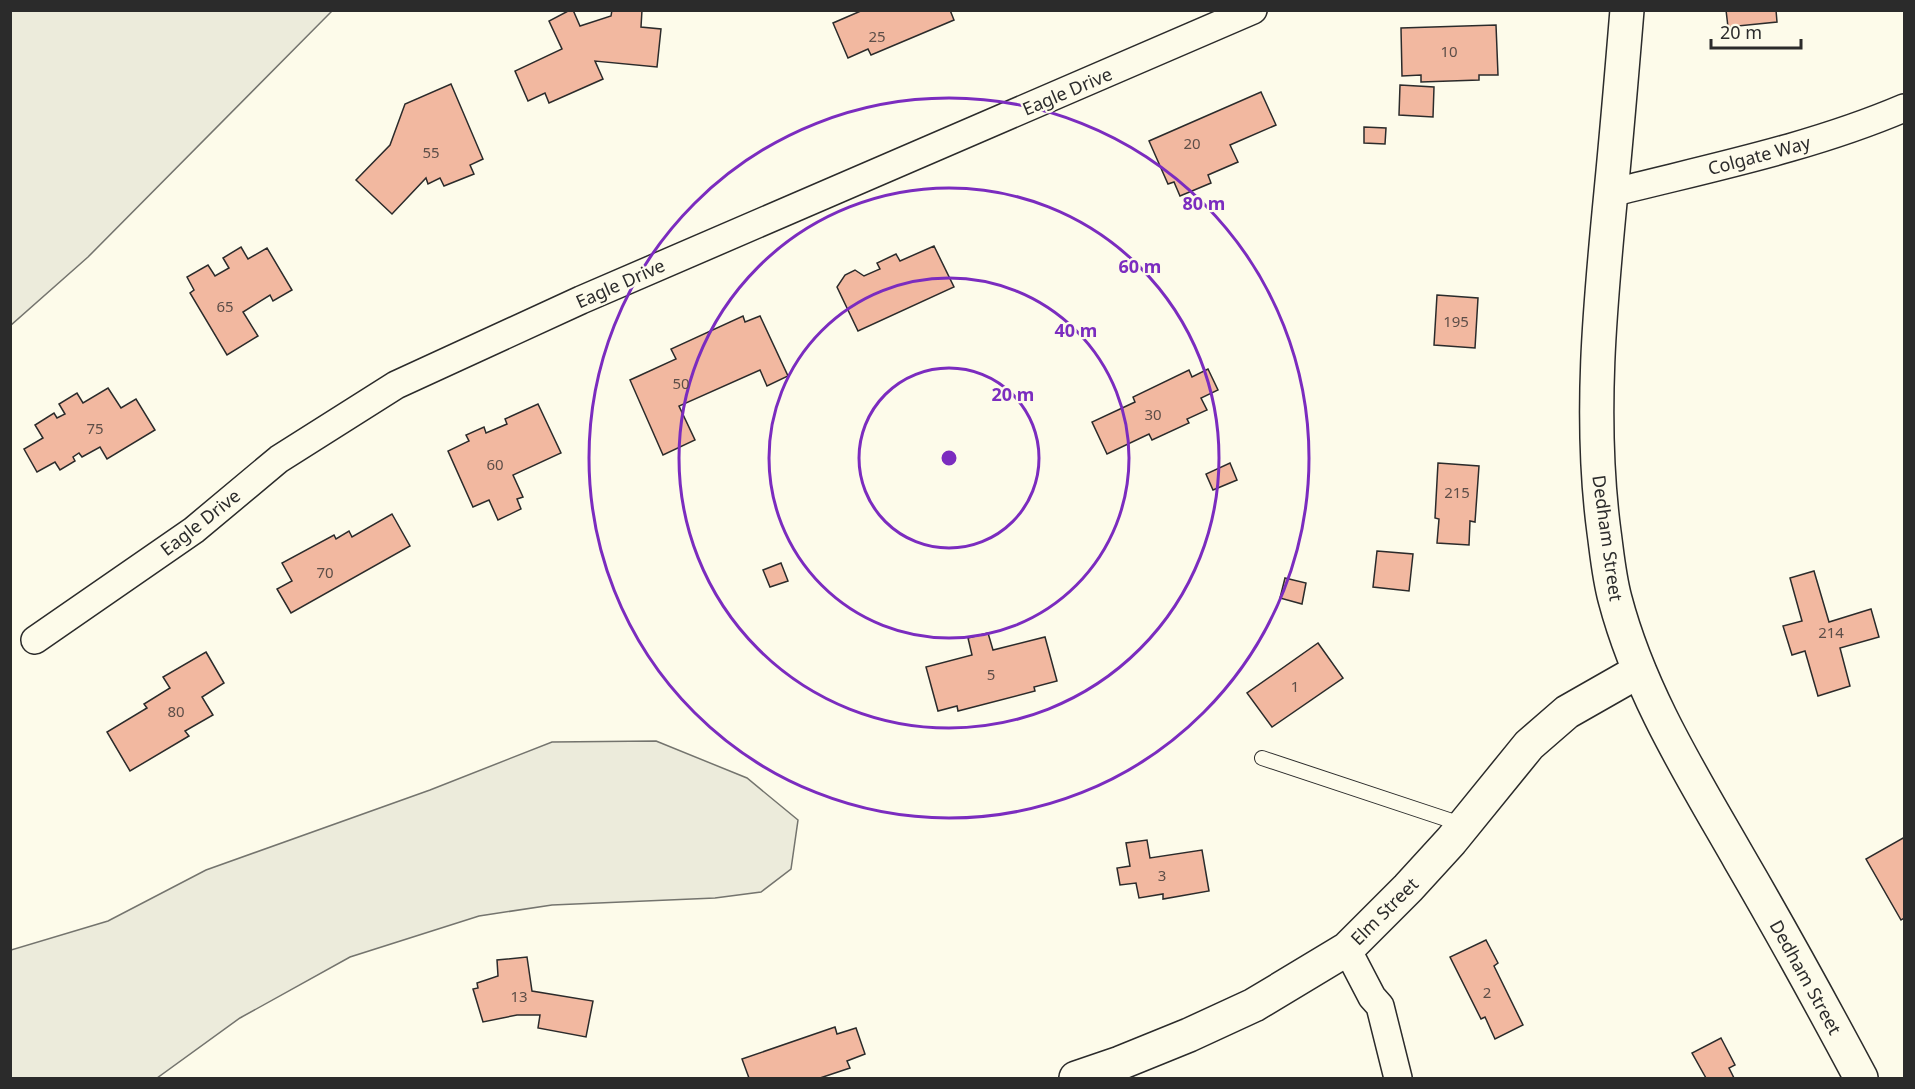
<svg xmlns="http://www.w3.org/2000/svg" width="1915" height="1089" viewBox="0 0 1915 1089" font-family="'Noto Sans',sans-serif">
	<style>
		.green { fill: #ecebdb; stroke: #74746e; stroke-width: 1.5 }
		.building { fill: #f2b8a0; stroke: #2b2b2b; stroke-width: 1.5 }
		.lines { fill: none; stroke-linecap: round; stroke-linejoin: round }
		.lane-casing { stroke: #2b2b2b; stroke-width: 16 }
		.street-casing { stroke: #2b2b2b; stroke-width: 30 }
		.secondary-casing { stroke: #2b2b2b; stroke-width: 36 }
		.lane { stroke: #fdfbea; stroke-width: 14 }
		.street { stroke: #fdfbea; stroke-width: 27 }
		.secondary { stroke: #fdfbea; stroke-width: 33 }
		.ring { fill: none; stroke: #7b2cbf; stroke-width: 3 }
		.labels { text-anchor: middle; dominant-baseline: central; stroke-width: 4.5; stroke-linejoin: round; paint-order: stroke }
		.number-label { font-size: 15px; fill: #5d4e48 }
		.street-label { font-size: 18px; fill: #2b2b2b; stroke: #fdfbea }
		.centre { fill: #7b2cbf; stroke: #fdfbea; stroke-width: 3 }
		.ring-label { font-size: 18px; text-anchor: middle; font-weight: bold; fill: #7b2cbf; stroke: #fdfbea; stroke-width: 4.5; stroke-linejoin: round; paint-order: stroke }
	</style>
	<rect width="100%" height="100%" fill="#fdfbea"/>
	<g class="green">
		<path d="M11,10H332V11L88,257L11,325Z"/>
		<path d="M656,741L747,778L798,820L791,869L761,892L715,898L552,905L479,916L350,957L240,1018L157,1078H11V950L108,921L206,870L430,790L552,742Z"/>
	</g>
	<g class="building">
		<path d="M570,10H573L580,26L611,16L612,10H642L641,27L661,29L657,67L595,61L603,79L549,103L545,93L528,101L515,71L562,49L549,21Z"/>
		<path d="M863,10H950L954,20L871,55L868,49L848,58L833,23Z"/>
		<path d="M1726,10H1776L1777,22L1728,27Z"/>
		<path d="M1496,25L1498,75H1479V80L1421,82V75L1402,76L1401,28Z"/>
		<path d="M451,84L483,159L470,165L474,174L444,186L440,178L428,184L426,178L392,214L356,180L390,145L405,104Z"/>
		<path d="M1400,85L1434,87L1433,117L1399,115Z"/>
		<path d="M1261,92L1276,125L1230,145L1238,162L1208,175L1211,183L1180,196L1174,182L1168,184L1149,141Z"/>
		<path d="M1364,127L1386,128L1385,144L1364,143Z"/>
		<path d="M934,246L954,287L858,331L837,287L845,275L855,270L864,276L880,269L877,263L896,254L900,261Z"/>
		<path d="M241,247L248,259L267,248L292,290L273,301L270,295L243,312L258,336L227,355L190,293L194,290L187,277L208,265L215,276L229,268L223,258Z"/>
		<path d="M1437,295L1478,298L1475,348L1434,345Z"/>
		<path d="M743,316L745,322L760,316L788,376L767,386L760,370L679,406L695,440L663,455L630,380L676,359L671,349Z"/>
		<path d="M1208,369L1218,390L1201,398L1207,410L1187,419L1189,423L1152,440L1149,434L1107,454L1092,422L1135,402L1133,397L1189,370L1192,377Z"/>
		<path d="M108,388L121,408L136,399L155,430L107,459L100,447L82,457L79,453L73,457L75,461L60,470L55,462L37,472L24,449L43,438L35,425L54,413L57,418L65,414L59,404L77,393L83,403Z"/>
		<path d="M538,404L561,453L513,475L523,497L517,499L521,509L498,520L489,500L473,507L448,451L469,441L466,435L484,427L486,433L507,424L505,419Z"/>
		<path d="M1230,463L1237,480L1213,490L1206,474Z"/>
		<path d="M1438,463L1479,466L1475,522L1470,521L1469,545L1437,543L1439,519L1435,518Z"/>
		<path d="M392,514L410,546L291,613L277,589L292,581L282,563L334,535L336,539L349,531L352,537Z"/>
		<path d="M1377,551L1413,554L1409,591L1373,587Z"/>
		<path d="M781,563L788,581L770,587L763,570Z"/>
		<path d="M1814,571L1829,622L1871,609L1879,637L1840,648L1850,686L1818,696L1805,651L1792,655L1783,626L1802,621L1790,578Z"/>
		<path d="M1285,578L1306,583L1302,604L1280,598Z"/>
		<path d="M988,633L993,650L1045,637L1057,681L1034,687L1035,691L958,711L957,706L938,711L926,667L972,655L968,638Z"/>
		<path d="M1318,643L1343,678L1272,727L1247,693Z"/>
		<path d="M206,652L224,683L202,697L213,715L185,731L189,736L130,771L107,732L147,708L144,704L170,688L163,677Z"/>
		<path d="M1903,838L1904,840V918L1901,920L1866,859Z"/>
		<path d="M1147,840L1150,858L1202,850L1209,891L1163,899V894L1139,898L1136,883L1120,885L1117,868L1130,866L1126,843Z"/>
		<path d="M1486,940L1498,963L1494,966L1523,1025L1495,1039L1485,1017L1481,1019L1450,957Z"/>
		<path d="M527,957L532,991L593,1001L586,1037L538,1028L540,1015H517L483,1022L473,989L478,988L477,983L498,976L497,960Z"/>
		<path d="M835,1027L837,1034L856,1028L865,1054L847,1061L850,1068L820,1078H749L742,1059Z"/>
		<path d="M1721,1038L1735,1065L1729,1068L1734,1078H1706L1692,1053Z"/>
	</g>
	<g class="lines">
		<g class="lane-casing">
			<path id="lane" d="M1262,758L1464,825"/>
		</g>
		<g class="street-casing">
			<g id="street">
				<path d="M1611,193C1709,168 1810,148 1904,108"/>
				<path d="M35,640L194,530L279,459L396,385L581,300L1253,10"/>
				<path d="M1347,949L1372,997L1380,1006L1398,1078"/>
			</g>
		</g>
		<g class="secondary-casing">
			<g id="secondary">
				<path d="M1627,10C1622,71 1617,131 1611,192C1600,305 1589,419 1604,532C1607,554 1609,577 1615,599C1640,694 1692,776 1740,860C1782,932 1822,1005 1861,1078"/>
				<path d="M1076,1078L1120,1063L1189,1035L1254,1005L1347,949L1408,888L1451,841L1529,745L1567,712L1639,671"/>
			</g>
		</g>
		<use href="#lane" class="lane"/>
		<use href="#street" class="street"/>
		<use href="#secondary" class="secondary"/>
	</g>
	<g class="ring">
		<circle cx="949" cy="458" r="90"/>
		<circle cx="949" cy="458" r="180"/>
		<circle cx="949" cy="458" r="270"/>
		<circle cx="949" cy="458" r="360"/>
	</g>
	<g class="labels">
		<g class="number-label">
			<text x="877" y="36">25</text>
			<text x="1449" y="51">10</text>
			<text x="1192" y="143">20</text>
			<text x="431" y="152">55</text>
			<text x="225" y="306">65</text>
			<text x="1456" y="321">195</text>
			<text x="681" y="383">50</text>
			<text x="1153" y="414">30</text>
			<text x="95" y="428">75</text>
			<text x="495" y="464">60</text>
			<text x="1457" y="492">215</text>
			<text x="325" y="572">70</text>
			<text x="1831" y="632">214</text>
			<text x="991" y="674">5</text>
			<text x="1295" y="686">1</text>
			<text x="176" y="711">80</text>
			<text x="1162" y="875">3</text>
			<text x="1487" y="992">2</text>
			<text x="519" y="996">13</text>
		</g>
		<g class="street-label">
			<text transform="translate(1067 91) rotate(-23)">Eagle Drive</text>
			<text transform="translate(1759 155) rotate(-15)">Colgate Way</text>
			<text transform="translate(620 283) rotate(-24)">Eagle Drive</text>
			<text transform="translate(200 522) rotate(-38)">Eagle Drive</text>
			<text transform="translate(1608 538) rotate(82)">Dedham Street</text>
			<text transform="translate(1384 911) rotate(-45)">Elm Street</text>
			<text transform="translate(1806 977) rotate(61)">Dedham Street</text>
		</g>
	</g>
	<circle cx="949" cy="458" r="9" class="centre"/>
	<g class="ring-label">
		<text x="1204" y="210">80 m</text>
		<text x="1140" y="273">60 m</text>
		<text x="1076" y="337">40 m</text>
		<text x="1013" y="401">20 m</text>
	</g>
	<rect width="1915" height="1089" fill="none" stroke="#2b2b2b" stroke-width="24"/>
	<path d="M1711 39v9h90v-9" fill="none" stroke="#2b2b2b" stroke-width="3"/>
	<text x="1720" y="39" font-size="18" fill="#2b2b2b" stroke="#fdfbea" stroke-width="4.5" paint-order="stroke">20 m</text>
</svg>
